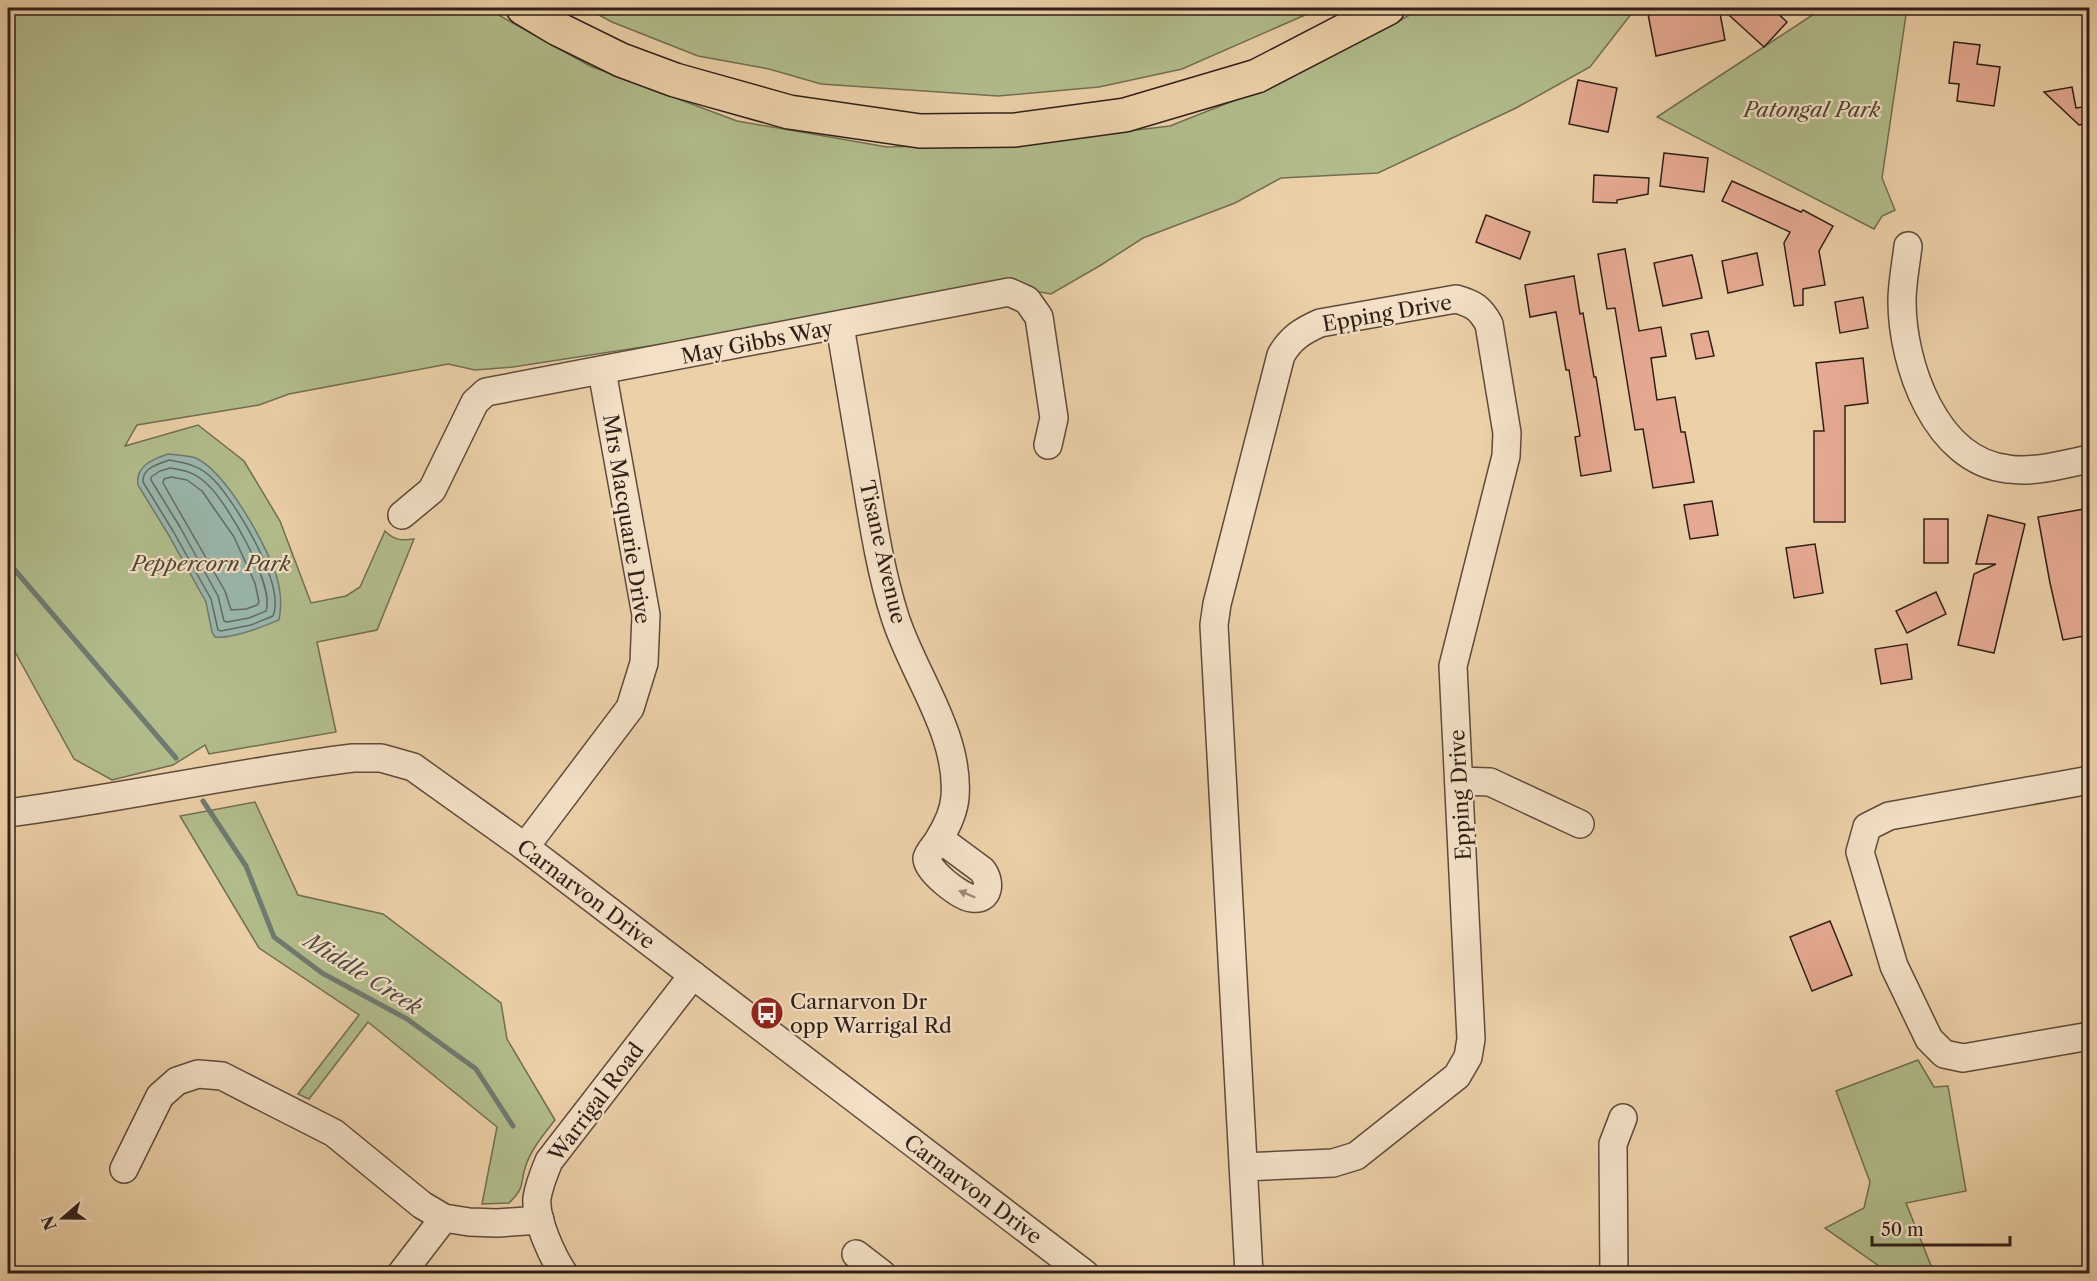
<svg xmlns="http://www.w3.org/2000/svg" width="2097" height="1281" viewBox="0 0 2097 1281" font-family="'Libre Caslon Text',serif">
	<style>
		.green { fill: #b2bc8b; stroke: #716e52; stroke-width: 1.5 }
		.water { fill: #99b6ab; stroke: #6f7a70; stroke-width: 1.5 }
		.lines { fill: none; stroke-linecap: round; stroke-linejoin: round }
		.shore { stroke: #646a62; stroke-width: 1.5 }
		.stream { stroke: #6f7a70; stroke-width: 5 }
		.building { fill: #e6aa92; stroke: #301f18; stroke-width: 1.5 }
		.minor-casing { stroke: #5f4b3c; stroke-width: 30 }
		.major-casing { stroke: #301f18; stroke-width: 36 }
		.minor { stroke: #f3e0c6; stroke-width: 27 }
		.major { stroke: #ecd0a8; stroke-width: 33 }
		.oneway { fill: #9b8978 }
		.labels { text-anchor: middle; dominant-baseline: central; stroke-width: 4.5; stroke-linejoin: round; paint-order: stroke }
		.park-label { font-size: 21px; font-style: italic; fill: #504635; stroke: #f3e0c6 }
		.street-label { font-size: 21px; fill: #301f18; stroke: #f3e0c6 }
		.poi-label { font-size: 21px; fill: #301f18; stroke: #f3e0c6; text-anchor: start }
		.water-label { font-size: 22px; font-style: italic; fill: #504c44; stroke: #f3e0c6 }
	</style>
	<rect width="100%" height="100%" fill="#ecd0a8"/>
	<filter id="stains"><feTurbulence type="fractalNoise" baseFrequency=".00333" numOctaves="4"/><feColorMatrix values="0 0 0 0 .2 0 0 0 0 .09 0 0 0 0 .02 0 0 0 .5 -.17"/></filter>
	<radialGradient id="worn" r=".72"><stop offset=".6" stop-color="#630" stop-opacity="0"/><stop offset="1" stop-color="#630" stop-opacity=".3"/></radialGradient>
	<g class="green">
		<path d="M8,8H486L590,66L737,121L887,147L1028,143L1170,126L1268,87L1391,26L1421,8H1633L1632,13L1590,67L1516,108L1378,173L1281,178L1235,203L1143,238L1101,265L1051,294L1004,286L843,316L513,367L475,370L448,364L289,394L259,405L137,425L125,446L198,425L244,461L280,521L311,603L346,596L360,587L385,531C394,540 401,541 414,539L377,630L317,642L336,732L209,754L205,745L173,765L112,780L74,759L8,639Z"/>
		<path d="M586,8H1321L1182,69L1099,87L998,96L821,84L769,69L698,56L612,22Z"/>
		<path d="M1823,8H1907L1882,178L1895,210L1882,216L1874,229L1657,117Z"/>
		<path d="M255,802L298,895L383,914L501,1003L507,1039L555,1120C544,1134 532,1148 526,1165C519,1184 527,1185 509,1203L482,1204L497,1127L368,1022L309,1099L298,1094L359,1015L259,948L180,816Z"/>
		<path d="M1918,1060L1934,1087L1948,1086L1966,1191L1906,1203L1934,1273H1889L1825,1228L1864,1208L1870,1182L1836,1091Z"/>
	</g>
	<path class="water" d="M168,454C177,455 188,455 196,458C227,473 265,543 276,575C281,590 282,605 279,620C261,627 234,639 215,637L212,632L206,602L168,534L138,485C135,466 153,459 168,454Z"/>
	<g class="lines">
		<g class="shore">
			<path d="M169,460C187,463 201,466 214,480C236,503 286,585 273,616L251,625L221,631L218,630L211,599L173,531L143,482C142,468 158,464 169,460Z"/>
			<path d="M170,468C185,470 196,473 207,484C227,502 275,585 266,611L249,618L227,622L224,621L218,596L180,527L151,480V477L160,471Z"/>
			<path d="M171,477L187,480L202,491L234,537L255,583L259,602L257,605L246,609L231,610L225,591L163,483L164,479Z"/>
		</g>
		<g class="stream">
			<path d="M8,562L176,758"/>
			<path d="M203,801L246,866L274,937L322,973L407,1019L476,1069L513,1126"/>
		</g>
	</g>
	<g class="building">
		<path d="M1684,8H1719L1725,40L1656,56L1648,14Z"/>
		<path d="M1738,8H1772L1787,22L1764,47L1730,16Z"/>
		<path d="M1954,42L1980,45L1977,64L2000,67L1994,106L1957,101L1959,84L1949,83Z"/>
		<path d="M1578,80L1617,88L1608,132L1569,124Z"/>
		<path d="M2072,87L2076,108L2090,106V123L2079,125L2044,92Z"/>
		<path d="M1664,153L1708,158L1704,192L1660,186Z"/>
		<path d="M1594,175L1649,178L1648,194L1617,200V203L1593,202Z"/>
		<path d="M1732,181L1801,212L1803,210L1833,226L1819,251L1825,285L1803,289V305L1794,306L1784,243L1790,232L1722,201Z"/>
		<path d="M1486,215L1530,232L1520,259L1476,242Z"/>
		<path d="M1625,249L1639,331L1661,327L1666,356L1651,358L1657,400L1675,397L1681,432H1685L1694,482L1653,488L1643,429L1635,430L1615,308L1607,309L1598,254Z"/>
		<path d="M1757,253L1763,285L1728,293L1722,261Z"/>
		<path d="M1692,255L1702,298L1663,306L1654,263Z"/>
		<path d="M1574,276L1580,314L1583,313L1594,377H1596L1611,471L1581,476L1575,437L1580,436L1569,370H1566L1556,312L1530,317L1525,285Z"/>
		<path d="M1863,297L1868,328L1840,333L1835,302Z"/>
		<path d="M1708,331L1714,356L1696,359L1691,334Z"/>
		<path d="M1863,358L1868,403L1845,406V522H1814V431H1824L1816,363Z"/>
		<path d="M1712,501L1718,535L1690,539L1684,505Z"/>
		<path d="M2090,508V635L2063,640L2050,583L2038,517Z"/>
		<path d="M1988,515L2025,524L1994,653L1958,645L1974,574L1996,564H1976Z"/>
		<rect x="1924" y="519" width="24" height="44"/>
		<path d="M1815,544L1823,593L1794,598L1786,548Z"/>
		<path d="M1936,592L1946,614L1907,633L1896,611Z"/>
		<path d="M1907,644L1912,679L1881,684L1875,649Z"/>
		<path d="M1830,921L1852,975L1812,991L1790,937Z"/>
	</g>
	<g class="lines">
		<g class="minor-casing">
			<g id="minor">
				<path d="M1908,246C1906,264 1902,283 1902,301C1902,364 1935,461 2008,469C2035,473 2063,464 2090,459"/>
				<path d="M840,326C848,376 857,425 865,474C873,522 880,570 895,617C913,674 960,734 955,797C954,811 947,826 939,839C936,845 929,851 927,858C926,870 960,897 972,898C990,901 991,881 982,870L940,839"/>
				<path d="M402,515L432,490L475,402L486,392L1009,292L1027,300L1039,317L1054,418L1048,445"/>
				<path d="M2090,780L1889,816L1867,827L1860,852L1894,966L1929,1039L1944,1054L1963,1058L2090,1036"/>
				<path d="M1459,781L1490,782L1580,824"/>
				<path d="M8,813C123,798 237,772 353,758H381L413,767L525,847L1085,1274"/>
				<path d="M525,847L630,708L644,663L646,615L602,371"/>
				<path d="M1243,1167L1333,1163L1356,1156L1457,1076L1468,1057L1471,1039L1453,666L1506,456L1507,433L1489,324C1480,308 1474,304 1456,299L1320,323C1302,331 1291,338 1281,355L1217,604L1214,625L1249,1274"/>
				<path d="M124,1169L160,1096L177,1081L198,1074L222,1076L334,1133L422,1205L444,1218L469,1222L497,1223L540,1220"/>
				<path d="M856,1254L882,1274"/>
				<path d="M401,1274L444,1218"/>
				<path d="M564,1274C552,1256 535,1219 537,1198C539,1185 544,1173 549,1161L693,975"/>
				<path d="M1614,1274L1613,1144L1623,1118"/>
			</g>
		</g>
		<g class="major-casing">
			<path id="major" d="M523,8L558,29L621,60L675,80L789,112L920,131L1015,130L1125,115L1257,76L1388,8"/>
		</g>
		<use href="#minor" class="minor"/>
		<use href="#major" class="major"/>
	</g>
	<defs><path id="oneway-solid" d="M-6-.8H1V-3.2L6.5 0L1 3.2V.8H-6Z" transform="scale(1.5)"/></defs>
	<use class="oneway" href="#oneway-solid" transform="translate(967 894) rotate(-157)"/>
	<defs>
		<g id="bus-disc" transform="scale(1.725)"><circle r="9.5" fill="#8f2418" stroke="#f3e0c6"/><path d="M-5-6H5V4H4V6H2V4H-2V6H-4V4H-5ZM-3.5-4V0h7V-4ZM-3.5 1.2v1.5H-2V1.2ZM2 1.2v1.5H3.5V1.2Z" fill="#fff"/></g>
	</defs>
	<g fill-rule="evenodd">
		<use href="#bus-disc" x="767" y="1013"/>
	</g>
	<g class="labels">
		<g class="park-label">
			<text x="1812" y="109">Patongal Park</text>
			<text x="211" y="563">Peppercorn Park</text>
		</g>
		<g class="street-label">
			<text transform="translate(1387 313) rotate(-10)">Epping Drive</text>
			<text transform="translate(757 342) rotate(-11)">May Gibbs Way</text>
			<text transform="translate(627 519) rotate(81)">Mrs Macquarie Drive</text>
			<text transform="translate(883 552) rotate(77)">Tisane Avenue</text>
			<text transform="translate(1460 795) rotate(-93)">Epping Drive</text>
			<text transform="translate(586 894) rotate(37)">Carnarvon Drive</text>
			<text transform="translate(596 1102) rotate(-53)">Warrigal Road</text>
			<text transform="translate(973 1189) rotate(37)">Carnarvon Drive</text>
		</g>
		<g class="poi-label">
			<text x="790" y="1001">Carnarvon Dr<tspan x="790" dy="24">opp Warrigal Rd</tspan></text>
		</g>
		<g class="water-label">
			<text transform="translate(363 974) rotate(32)">Middle Creek</text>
		</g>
	</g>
	<rect width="2097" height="1281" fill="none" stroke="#ecd0a8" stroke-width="30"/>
	<rect x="9" y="9" width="2079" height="1263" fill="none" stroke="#301f18" stroke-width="3"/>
	<rect x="15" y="15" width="2067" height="1251" fill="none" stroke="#301f18" stroke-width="1.5"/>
	<g transform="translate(63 1218) rotate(250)" stroke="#f3e0c6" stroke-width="4.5" paint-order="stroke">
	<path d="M0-4.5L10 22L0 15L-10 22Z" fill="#301f18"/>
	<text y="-9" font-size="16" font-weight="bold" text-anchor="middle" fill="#301f18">N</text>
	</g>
	<path d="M1872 1236v9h138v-9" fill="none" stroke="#301f18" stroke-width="3"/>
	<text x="1881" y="1236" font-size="18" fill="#301f18" stroke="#f3e0c6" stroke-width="4.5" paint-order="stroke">50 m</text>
	<rect width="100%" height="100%" filter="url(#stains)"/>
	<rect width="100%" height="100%" fill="url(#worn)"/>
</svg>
